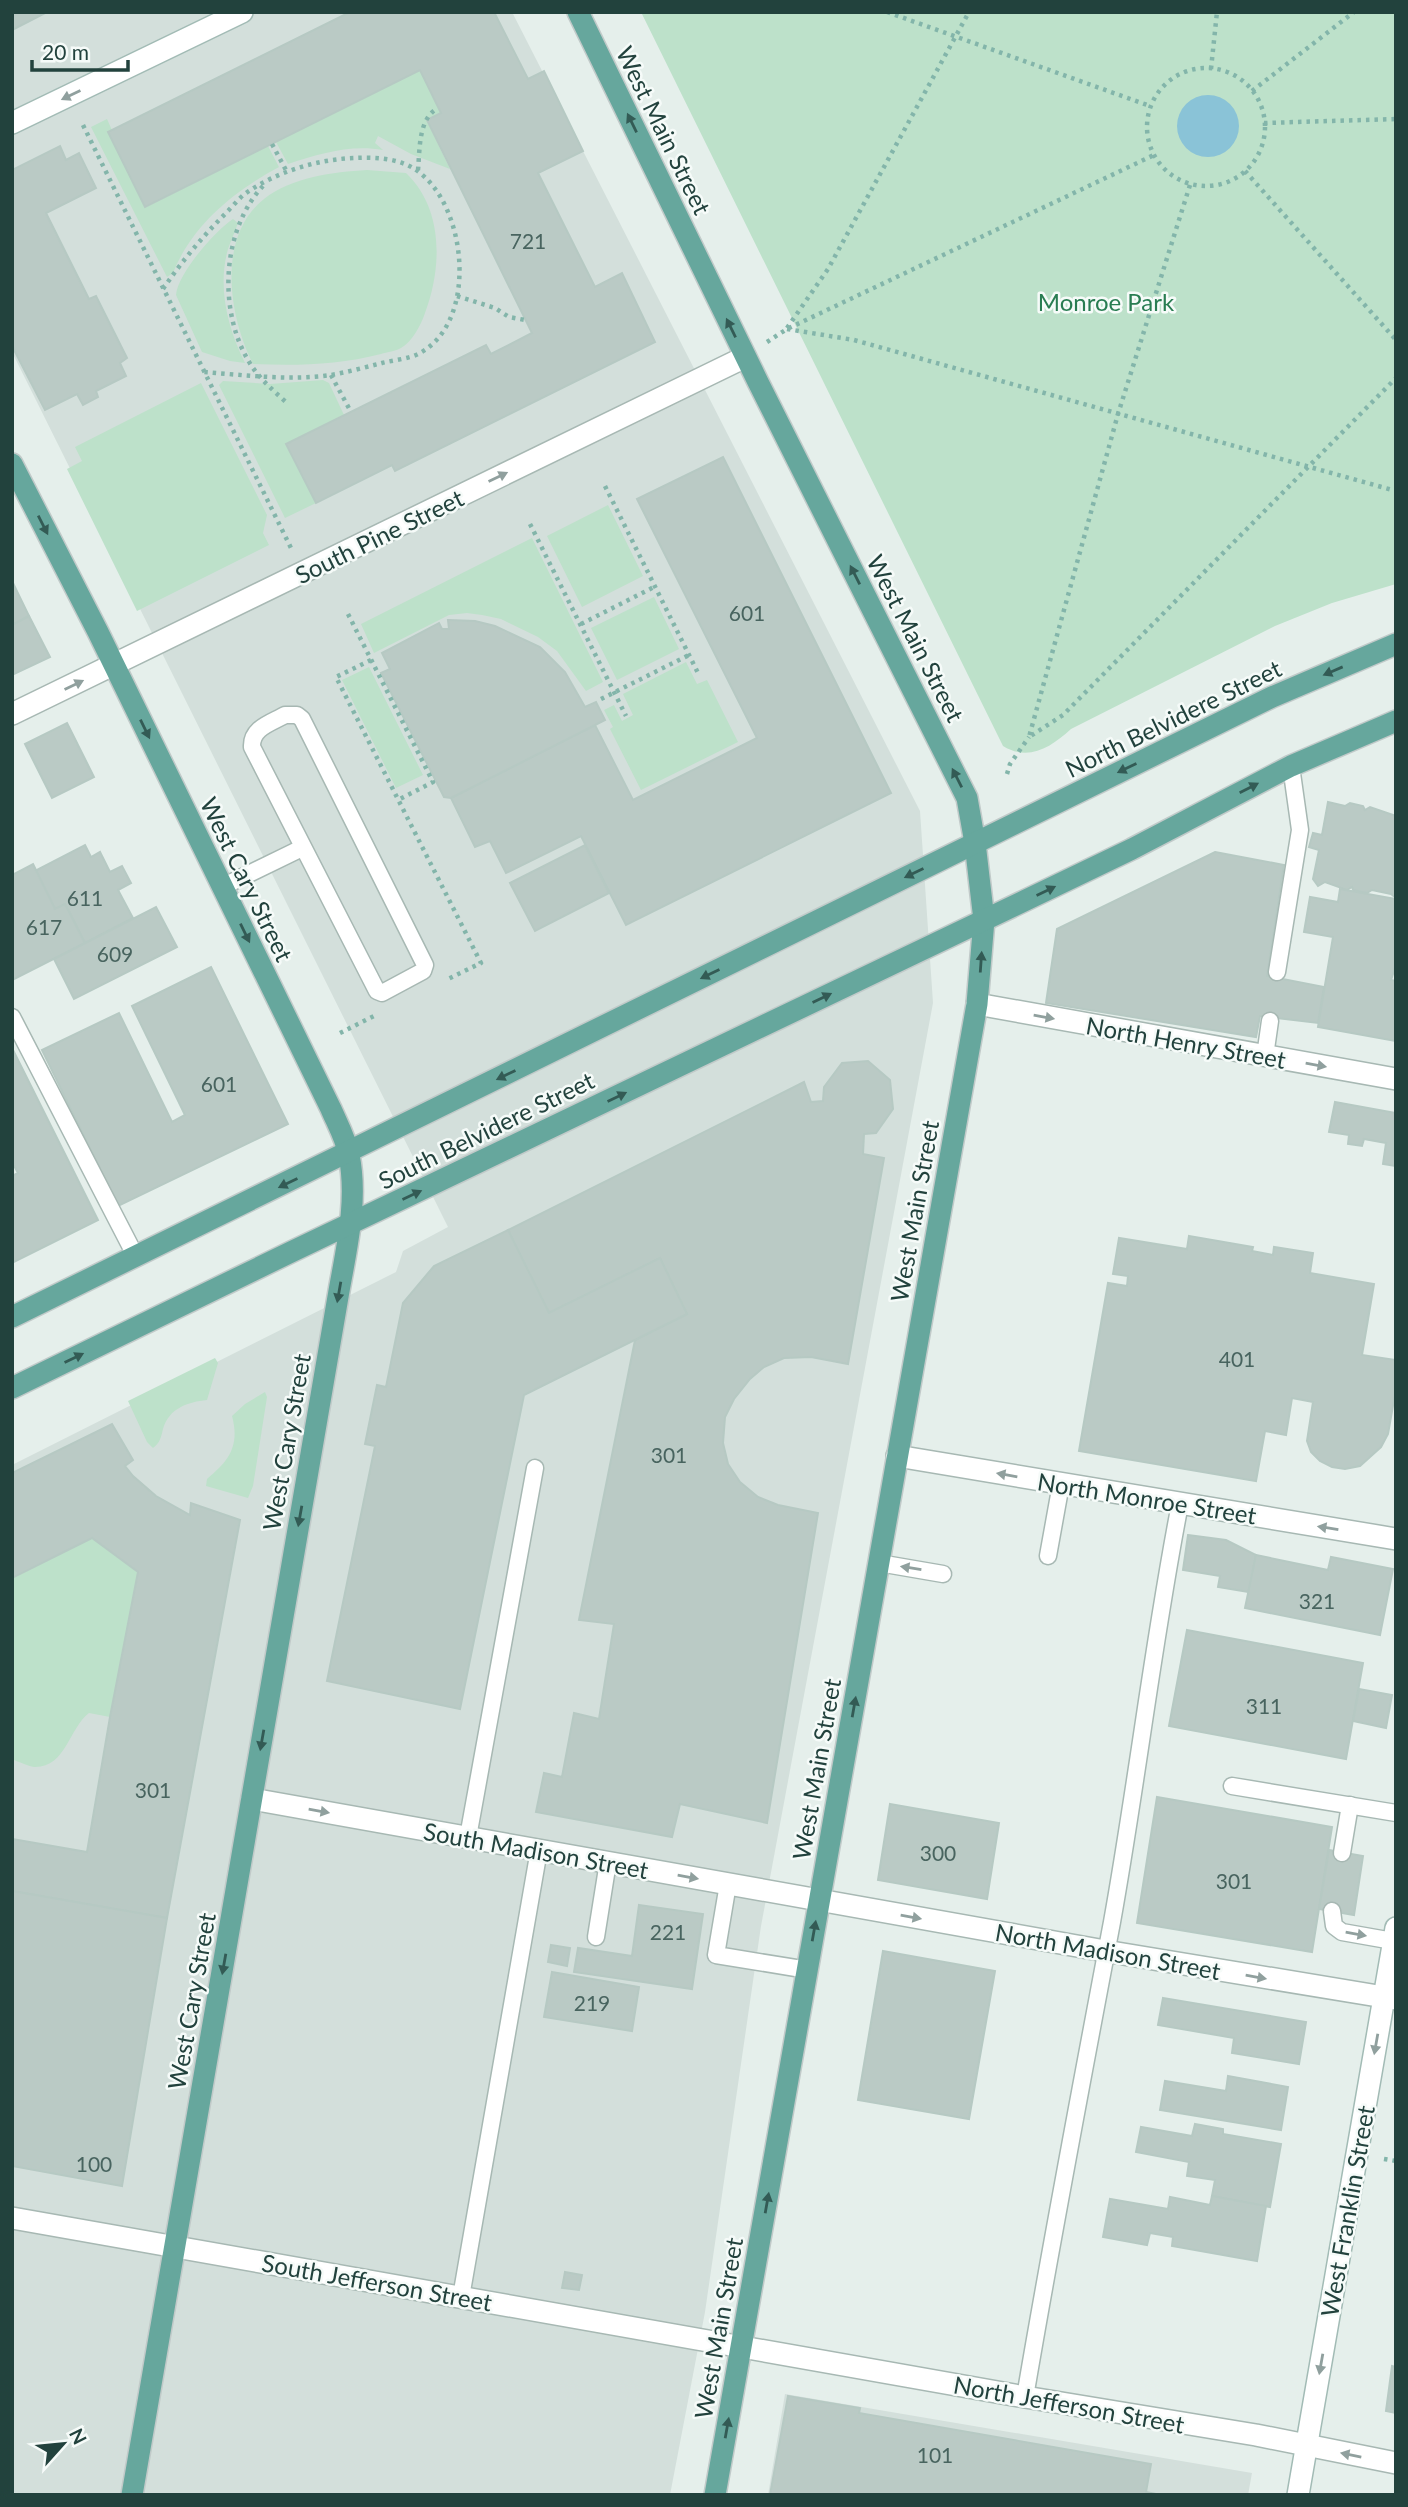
<svg xmlns="http://www.w3.org/2000/svg" width="1408" height="2507" viewBox="0 0 1408 2507" font-family="Lato,sans-serif">
	<style>
		.built { fill: #d3dfdb }
		.green { fill: #bde1ca }
		.water { fill: #8ac3d7 }
		.building { fill: #bacac5; stroke: #b6c9c3; stroke-width: 2 }
		.lines { fill: none; stroke-linecap: round; stroke-linejoin: round }
		.lane-casing { stroke: #a7b8b3; stroke-width: 19 }
		.street-casing { stroke: #a7b8b3; stroke-width: 24 }
		.secondary-casing { stroke: #a2bbb5; stroke-width: 24 }
		.primary-casing { stroke: #c1cac9; stroke-width: 24 }
		.path { stroke: #83b5aa; stroke-width: 4.5; stroke-dasharray: 3.5 5; stroke-linecap: butt }
		.lane { stroke: #fff; stroke-width: 16 }
		.street { stroke: #fff; stroke-width: 21 }
		.secondary { stroke: #fff; stroke-width: 21 }
		.primary { stroke: #66a79d; stroke-width: 21 }
		.oneway { fill: #90a09e }
		.oneway2 { fill: #335b55 }
		.labels { text-anchor: middle; dominant-baseline: central; stroke-width: 5; stroke-linejoin: round; paint-order: stroke }
		.number-label { font-size: 21px; fill: #48645f }
		.street-label { font-size: 24px; fill: #22423d; stroke: #f6fbf9 }
		.park-label { font-size: 24px; fill: #297d52; stroke: #f6fbf9 }
	</style>
	<rect width="100%" height="100%" fill="#e5efeb"/>
	<g class="built">
		<path d="M12,12H512L920,811L933,1003L761,1926L705,2312L670,2495H12V1465L396,1272L403,1251L448,1227L12,352Z"/>
		<path d="M785,2394L1252,2473L1248,2495H768Z"/>
	</g>
	<g class="green">
		<path d="M641,12H1396V584L1332,603L1275,626L1071,729C1051,747 1029,762 1003,746Z"/>
		<path d="M420,70L441,113L427,121L450,169L411,154L378,136L375,143L383,150C351,144 318,154 288,164L276,142Z"/>
		<path d="M107,119L146,207L268,146L279,167C234,191 192,225 173,273L167,277L91,127Z"/>
		<path d="M367,170L406,173C444,209 442,268 425,313C421,325 412,342 401,348C396,351 387,352 381,354C338,365 296,366 253,364C229,317 216,237 264,199C292,177 333,172 367,170Z"/>
		<path d="M233,219L238,223C235,232 231,240 228,249C217,288 228,329 245,363L230,361L202,352L176,295C178,273 215,231 233,219Z"/>
		<path d="M323,380L329,383L344,415L316,503L285,518L219,385L223,381L270,384Z"/>
		<path d="M201,383L267,515L263,533L269,545L137,611L67,469L82,461L75,447Z"/>
		<path d="M608,505L643,576L582,607L547,536Z"/>
		<path d="M532,538L603,682L586,691L557,651L538,637L501,619L482,615L467,613L449,615L374,653L361,624Z"/>
		<path d="M654,597L679,649L617,680L591,628Z"/>
		<path d="M686,662L697,684L707,680L738,742L641,790L610,729L613,727L604,710L614,705L622,721L633,715L623,694Z"/>
		<path d="M369,667L423,775L396,788L342,680Z"/>
		<path d="M215,1358L218,1363L207,1400C188,1402 169,1408 163,1429C161,1437 160,1443 153,1448L147,1442L128,1401Z"/>
		<path d="M265,1392L267,1397L253,1486L248,1498L206,1486L207,1479C229,1461 240,1446 232,1416L245,1404Z"/>
		<path d="M92,1538L138,1572L110,1717L89,1713C69,1728 66,1768 34,1767C28,1766 19,1762 12,1759V1578Z"/>
	</g>
	<circle class="water" cx="1208" cy="126" r="31"/>
	<g class="building">
		<path d="M12,12H47L12,30Z"/>
		<path d="M350,12H494L528,79L544,71L583,151L538,173L595,287L622,273L655,342L395,471L392,465L316,503L286,444L486,345L491,354L532,333L427,120L441,113L420,70L145,207L108,132Z"/>
		<path d="M60,146L66,160L79,153L96,188L46,213L89,299L96,296L127,358L120,363L126,376L96,391L98,397L83,405L77,394L45,410L12,346V170Z"/>
		<path d="M723,457L891,793L626,925L581,836L506,873L490,841L475,847L451,798L595,725L633,800L757,738L637,499Z"/>
		<path d="M12,581L29,616L12,625Z"/>
		<path d="M29,616L50,657L12,675V625Z"/>
		<path d="M448,620L475,621L495,626L540,647L565,672L585,707L596,702L605,720L451,798L444,797L381,673L390,669L382,653L439,623L442,629H449Z"/>
		<path d="M67,723L94,777L52,798L25,744Z"/>
		<path d="M1328,802L1345,806L1350,803L1363,806L1365,810L1370,807L1396,816V898L1391,894L1372,890L1367,893L1353,890L1352,887L1347,890L1325,882L1318,886L1313,879L1319,850L1309,847L1313,833L1322,835Z"/>
		<path d="M85,845L91,857L100,852L110,872L122,866L131,883L118,890L133,918L85,943L65,904L55,909L35,871Z"/>
		<path d="M585,845L609,893L535,931L510,883Z"/>
		<path d="M1215,852L1284,865L1267,976L1324,987L1318,1023L1260,1016L1256,1037L1046,1003L1057,929Z"/>
		<path d="M33,864L55,909L65,904L85,943L12,980V875Z"/>
		<path d="M1340,889L1396,899V965L1391,980L1396,981V1041L1318,1027L1333,937L1304,932L1310,897L1338,902Z"/>
		<path d="M156,907L177,947L74,999L54,959Z"/>
		<path d="M211,967L288,1124L118,1206L42,1050L119,1013L172,1122L185,1115L132,1006Z"/>
		<path d="M13,1050L98,1220L12,1263V1176L18,1173L12,1162Z"/>
		<path d="M868,1061L890,1080L893,1109L876,1133L864,1134L863,1154L884,1158L848,1364L811,1357L784,1358L764,1367L750,1379L734,1399L725,1417L723,1443L728,1464L740,1482L758,1497L778,1505L818,1513L767,1823L680,1804L672,1837L536,1812L544,1773L562,1777L574,1713L599,1719L614,1624L579,1620L635,1340L687,1314L660,1258L549,1313L508,1230L804,1082L811,1102L823,1101L824,1087L842,1063Z"/>
		<path d="M1335,1102L1396,1113V1166L1383,1164L1386,1143L1364,1139L1362,1146L1348,1144L1349,1135L1329,1132Z"/>
		<path d="M508,1230L549,1313L660,1258L687,1314L524,1395L460,1709L327,1681L375,1446L365,1444L377,1385L386,1387L403,1303L434,1266Z"/>
		<path d="M1189,1236L1253,1247L1252,1251L1273,1255L1274,1247L1313,1253L1310,1273L1374,1284L1362,1355L1396,1360V1389L1388,1434L1381,1447L1360,1466L1345,1469L1332,1467L1320,1461L1311,1452L1307,1441L1313,1402L1292,1398L1286,1435L1265,1431L1256,1481L1079,1451L1108,1283L1127,1286L1128,1276L1113,1274L1119,1238L1187,1249Z"/>
		<path d="M112,1424L133,1460L125,1466L133,1476L156,1496L190,1515L191,1503L240,1520L167,1918L12,1891V1839L87,1852L110,1717L138,1572L92,1538L12,1578V1473Z"/>
		<path d="M1188,1535L1226,1540L1256,1555L1249,1592L1218,1587L1220,1576L1183,1570Z"/>
		<path d="M1256,1555L1328,1570L1331,1557L1393,1569L1380,1635L1245,1608Z"/>
		<path d="M1187,1630L1363,1663L1346,1759L1169,1726Z"/>
		<path d="M1359,1689L1392,1695L1386,1728L1353,1721Z"/>
		<path d="M1157,1797L1332,1827L1312,1952L1137,1923Z"/>
		<path d="M890,1804L999,1823L987,1899L878,1880Z"/>
		<path d="M1329,1850L1363,1856L1354,1915L1319,1909Z"/>
		<path d="M12,1891L167,1918L122,2186L12,2166Z"/>
		<path d="M639,1905L703,1914L692,1989L574,1972L578,1948L632,1956Z"/>
		<path d="M551,1945L570,1948L567,1966L548,1962Z"/>
		<path d="M883,1951L995,1971L969,2119L858,2100Z"/>
		<path d="M552,1972L639,1987L632,2031L544,2017Z"/>
		<path d="M1163,1998L1306,2022L1299,2064L1232,2053L1234,2038L1158,2025Z"/>
		<path d="M1228,2076L1288,2087L1281,2130L1160,2110L1165,2081L1226,2091Z"/>
		<path d="M1195,2124L1223,2129V2134L1281,2144L1270,2207L1212,2196L1215,2180L1187,2176L1189,2162L1136,2152L1141,2127L1192,2136Z"/>
		<path d="M1212,2196L1266,2206L1257,2261L1172,2246L1173,2237L1150,2233L1147,2245L1103,2237L1110,2199L1168,2209L1170,2197L1210,2205Z"/>
		<path d="M565,2272L582,2275L579,2290L562,2288Z"/>
		<path d="M1392,2366L1396,2367V2413L1386,2411Z"/>
		<path d="M788,2396L860,2408L859,2413L1151,2464L1146,2492L1161,2495H770Z"/>
	</g>
	<g class="lines">
		<g class="lane-casing">
			<g id="lane">
				<path d="M285,715H297L302,719L425,965L423,971L382,993L377,991L252,747C251,728 271,723 285,715Z"/>
				<path d="M222,887L302,848"/>
				<path d="M1277,972L1300,830L1291,766"/>
				<path d="M12,1017L136,1257"/>
				<path d="M1265,1056L1270,1021"/>
				<path d="M1048,1556L1061,1484"/>
				<path d="M879,1563L943,1574"/>
				<path d="M1232,1786L1396,1813"/>
				<path d="M468,1837L535,1468"/>
				<path d="M1342,1853L1350,1805"/>
				<path d="M728,1884L716,1955L808,1970"/>
				<path d="M1332,1911L1334,1926L1342,1932L1393,1941"/>
				<path d="M596,1937L608,1862"/>
				<path d="M461,2297L539,1850"/>
				<path d="M1025,2397C1052,2238 1082,2080 1112,1922C1137,1783 1153,1642 1180,1504"/>
			</g>
		</g>
		<g class="street-casing">
			<g id="street">
				<path d="M12,714L745,357"/>
				<path d="M977,1004L1396,1079"/>
				<path d="M897,1456L1396,1539"/>
				<path d="M252,1799L1105,1951L1396,1999"/>
				<path d="M12,2218L1025,2397L1256,2435L1396,2463"/>
			</g>
		</g>
		<g class="secondary-casing">
			<g id="secondary">
				<path d="M12,123L242,12"/>
				<path d="M1298,2495L1396,1928"/>
			</g>
		</g>
		<g class="primary-casing">
			<g id="primary">
				<path d="M578,12L758,382L967,798L975,843L984,920L977,1004L715,2495"/>
				<path d="M12,464L98,632L331,1109C337,1123 346,1139 349,1155C358,1200 347,1246 339,1291L132,2495"/>
				<path d="M12,1317L1272,697L1396,644"/>
				<path d="M12,1388L291,1252L1026,900L1132,849L1291,766L1396,721"/>
			</g>
		</g>
		<g class="path">
			<path d="M887,12L1150,106"/>
			<circle cx="1206" cy="127" r="59"/>
			<path d="M1211,69L1217,12"/>
			<path d="M1252,91L1354,12"/>
			<path d="M1264,123L1396,119"/>
			<path d="M83,125L291,548"/>
			<path d="M272,144L287,172"/>
			<path d="M418,170C420,149 418,119 438,108"/>
			<path d="M1245,171L1396,340"/>
			<path d="M1190,185L1118,414L1029,737L1063,715L1396,378"/>
			<path d="M263,186C222,230 218,309 248,360C258,378 273,390 288,404"/>
			<path d="M163,289C182,261 203,236 227,212C233,206 239,198 246,193C276,172 318,159 355,158C375,157 399,158 416,170C468,205 479,324 418,354C408,359 394,360 382,363C366,367 348,372 331,375C291,381 244,375 204,372"/>
			<path d="M457,296L495,308L509,317L525,320"/>
			<path d="M787,328L828,269L969,12"/>
			<path d="M787,329L854,340L1396,491"/>
			<path d="M767,342L787,329L1154,155"/>
			<path d="M331,375L351,412"/>
			<path d="M605,486L699,675"/>
			<path d="M530,524L626,716"/>
			<path d="M348,614L433,782L398,800"/>
			<path d="M581,624L654,587"/>
			<path d="M371,660L336,677L481,963L446,980"/>
			<path d="M601,699L689,655"/>
			<path d="M1007,774L1010,764L1029,737"/>
			<path d="M340,1033L376,1015"/>
			<path d="M1384,2159L1396,2161"/>
		</g>
		<use href="#lane" class="lane"/>
		<use href="#street" class="street"/>
		<use href="#secondary" class="secondary"/>
		<use href="#primary" class="primary"/>
	</g>
	<defs><path id="oneway-solid" d="M-6-.8H1V-3.2L6.5 0L1 3.2V.8H-6Z" transform="scale(1.75)"/></defs>
	<g class="oneway">
		<use href="#oneway-solid" transform="translate(71 95) rotate(154)"/>
		<use href="#oneway-solid" transform="translate(498 477) rotate(-26)"/>
		<use href="#oneway-solid" transform="translate(74 685) rotate(-26)"/>
		<use href="#oneway-solid" transform="translate(1044 1017) rotate(10)"/>
		<use href="#oneway-solid" transform="translate(1316 1065) rotate(10)"/>
		<use href="#oneway-solid" transform="translate(1007 1475) rotate(-170)"/>
		<use href="#oneway-solid" transform="translate(1328 1528) rotate(-171)"/>
		<use href="#oneway-solid" transform="translate(911 1568) rotate(-171)"/>
		<use href="#oneway-solid" transform="translate(319 1811) rotate(10)"/>
		<use href="#oneway-solid" transform="translate(688 1877) rotate(10)"/>
		<use href="#oneway-solid" transform="translate(911 1917) rotate(10)"/>
		<use href="#oneway-solid" transform="translate(1356 1934) rotate(10)"/>
		<use href="#oneway-solid" transform="translate(1256 1977) rotate(10)"/>
		<use href="#oneway-solid" transform="translate(1376 2044) rotate(100)"/>
		<use href="#oneway-solid" transform="translate(1321 2364) rotate(100)"/>
		<use href="#oneway-solid" transform="translate(1351 2455) rotate(-169)"/>
	</g>
	<g class="oneway2">
		<use href="#oneway-solid" transform="translate(632 123) rotate(-116)"/>
		<use href="#oneway-solid" transform="translate(731 328) rotate(-116)"/>
		<use href="#oneway-solid" transform="translate(43 525) rotate(63)"/>
		<use href="#oneway-solid" transform="translate(855 575) rotate(-117)"/>
		<use href="#oneway-solid" transform="translate(1333 671) rotate(157)"/>
		<use href="#oneway-solid" transform="translate(145 729) rotate(64)"/>
		<use href="#oneway-solid" transform="translate(1127 768) rotate(154)"/>
		<use href="#oneway-solid" transform="translate(957 778) rotate(-117)"/>
		<use href="#oneway-solid" transform="translate(1249 788) rotate(-27)"/>
		<use href="#oneway-solid" transform="translate(914 873) rotate(154)"/>
		<use href="#oneway-solid" transform="translate(1046 891) rotate(-26)"/>
		<use href="#oneway-solid" transform="translate(245 933) rotate(64)"/>
		<use href="#oneway-solid" transform="translate(981 962) rotate(-86)"/>
		<use href="#oneway-solid" transform="translate(710 974) rotate(154)"/>
		<use href="#oneway-solid" transform="translate(822 998) rotate(-26)"/>
		<use href="#oneway-solid" transform="translate(506 1075) rotate(154)"/>
		<use href="#oneway-solid" transform="translate(617 1097) rotate(-26)"/>
		<use href="#oneway-solid" transform="translate(288 1183) rotate(154)"/>
		<use href="#oneway-solid" transform="translate(412 1195) rotate(-25)"/>
		<use href="#oneway-solid" transform="translate(339 1292) rotate(100)"/>
		<use href="#oneway-solid" transform="translate(74 1358) rotate(-26)"/>
		<use href="#oneway-solid" transform="translate(300 1516) rotate(100)"/>
		<use href="#oneway-solid" transform="translate(854 1707) rotate(-80)"/>
		<use href="#oneway-solid" transform="translate(262 1740) rotate(100)"/>
		<use href="#oneway-solid" transform="translate(814 1931) rotate(-80)"/>
		<use href="#oneway-solid" transform="translate(224 1964) rotate(100)"/>
		<use href="#oneway-solid" transform="translate(767 2203) rotate(-80)"/>
		<use href="#oneway-solid" transform="translate(727 2428) rotate(-80)"/>
	</g>
	<g class="labels">
		<g class="number-label">
			<text x="528" y="240">721</text>
			<text x="747" y="612">601</text>
			<text x="85" y="897">611</text>
			<text x="44" y="926">617</text>
			<text x="115" y="953">609</text>
			<text x="219" y="1083">601</text>
			<text x="1237" y="1358">401</text>
			<text x="669" y="1454">301</text>
			<text x="1317" y="1600">321</text>
			<text x="1264" y="1705">311</text>
			<text x="153" y="1789">301</text>
			<text x="938" y="1852">300</text>
			<text x="1234" y="1880">301</text>
			<text x="668" y="1931">221</text>
			<text x="592" y="2002">219</text>
			<text x="94" y="2163">100</text>
			<text x="935" y="2454">101</text>
		</g>
		<g class="street-label">
			<text transform="translate(664 130) rotate(64)">West Main Street</text>
			<text transform="translate(379 536) rotate(-26)">South Pine Street</text>
			<text transform="translate(916 638) rotate(63)">West Main Street</text>
			<text transform="translate(1173 718) rotate(-26)">North Belvidere Street</text>
			<text transform="translate(247 879) rotate(64)">West Cary Street</text>
			<text transform="translate(1186 1042) rotate(10)">North Henry Street</text>
			<text transform="translate(486 1130) rotate(-26)">South Belvidere Street</text>
			<text transform="translate(914 1211) rotate(-80)">West Main Street</text>
			<text transform="translate(286 1442) rotate(-80)">West Cary Street</text>
			<text transform="translate(1147 1498) rotate(9)">North Monroe Street</text>
			<text transform="translate(816 1769) rotate(-80)">West Main Street</text>
			<text transform="translate(536 1850) rotate(10)">South Madison Street</text>
			<text transform="translate(1108 1951) rotate(10)">North Madison Street</text>
			<text transform="translate(191 2001) rotate(-80)">West Cary Street</text>
			<text transform="translate(1347 2211) rotate(-80)">West Franklin Street</text>
			<text transform="translate(377 2282) rotate(10)">South Jefferson Street</text>
			<text transform="translate(718 2328) rotate(-80)">West Main Street</text>
			<text transform="translate(1069 2404) rotate(10)">North Jefferson Street</text>
		</g>
		<g class="park-label">
			<text x="1106" y="301">Monroe Park</text>
		</g>
	</g>
	<rect width="1408" height="2507" fill="none" stroke="#22423d" stroke-width="28"/>
	<g transform="translate(63 2444) rotate(63)" stroke="#f6fbf9" stroke-width="5" paint-order="stroke">
	<path d="M0-5L12 26L0 18L-12 26Z" fill="#22423d"/>
	<text y="-10" font-size="19" font-weight="bold" text-anchor="middle" fill="#22423d">N</text>
	</g>
	<path d="M32 60v10h96v-10" fill="none" stroke="#22423d" stroke-width="3.5"/>
	<text x="42" y="60" font-size="21" fill="#22423d" stroke="#f6fbf9" stroke-width="5" paint-order="stroke">20 m</text>
</svg>
